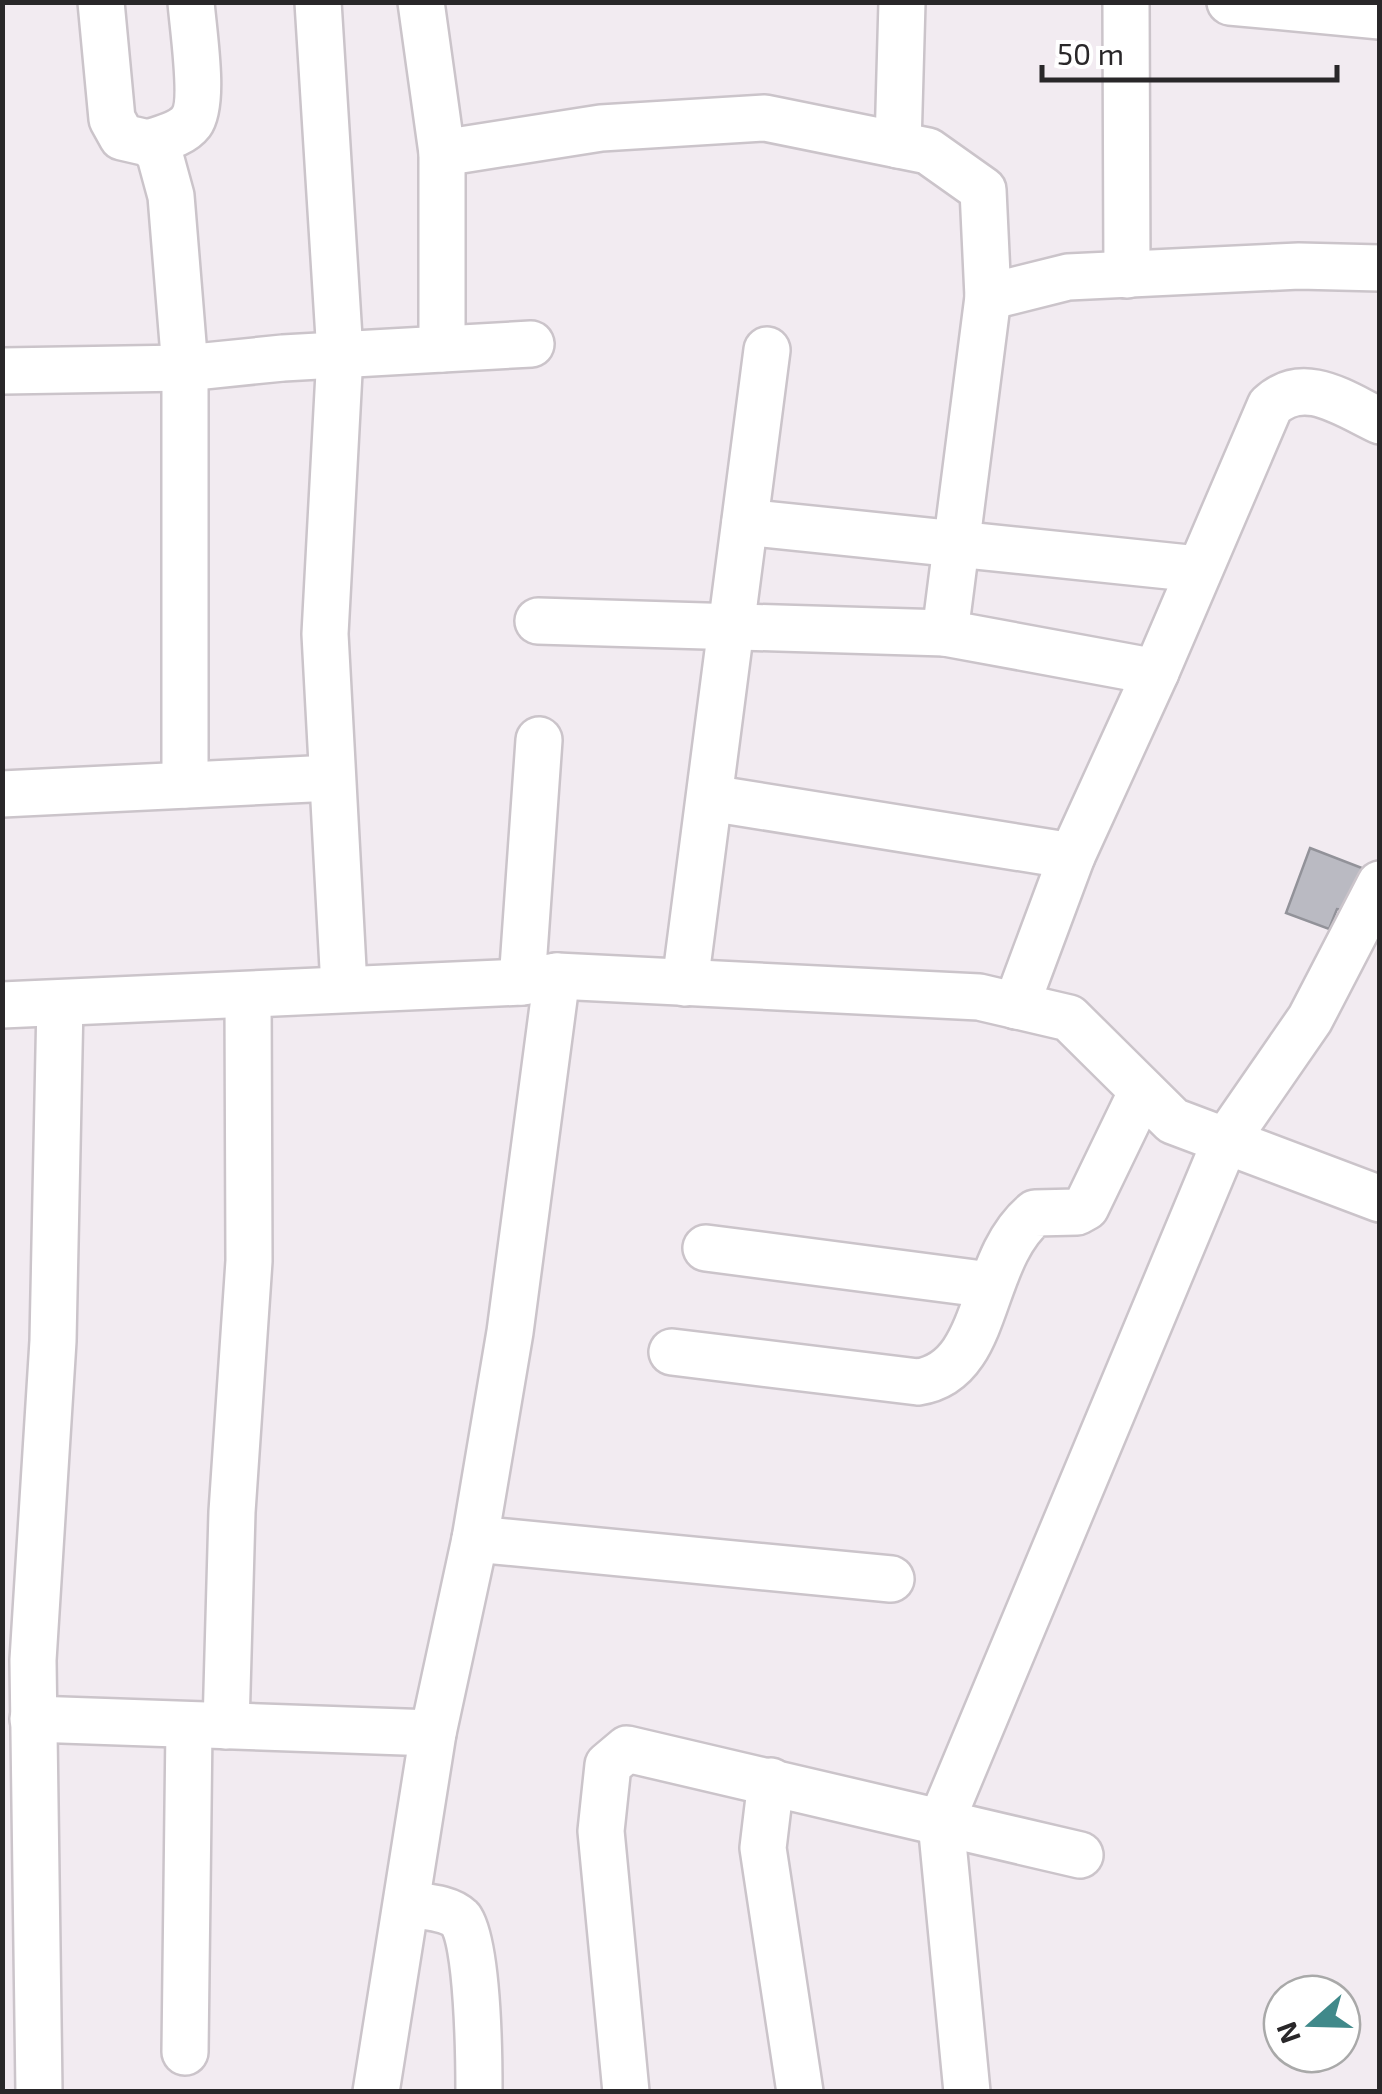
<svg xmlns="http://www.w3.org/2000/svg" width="1382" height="2094" viewBox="0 0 1382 2094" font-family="'Exo 2',sans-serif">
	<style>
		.building { fill: #babac2; stroke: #929299; stroke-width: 2.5 }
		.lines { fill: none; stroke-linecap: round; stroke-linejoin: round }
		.minor-casing { stroke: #cbc4ca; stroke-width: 50 }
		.minor { stroke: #fff; stroke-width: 45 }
	</style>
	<rect width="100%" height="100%" fill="#f2ebf1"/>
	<path class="building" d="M1310,848L1367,870L1352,911L1337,909L1329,929L1286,913Z"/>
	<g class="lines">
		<g class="minor-casing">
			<g id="minor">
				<path d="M101,2L112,119L122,137L148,143L159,152L171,196L185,368V785"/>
				<path d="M318,2L340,354L325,634L344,987"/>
				<path d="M421,2L442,153V349"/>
				<path d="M1126,2L1127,275"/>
				<path d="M1230,2L1380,16"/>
				<path d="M148,143C162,138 181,135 191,122C205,103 193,29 191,2"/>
				<path d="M898,145L902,2"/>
				<path d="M442,153L601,128L765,118L928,151L983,190L988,297L945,633L1156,672L1072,856L1016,1006"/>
				<path d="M988,297L1068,277L1299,266L1380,268"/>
				<path d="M3,371L185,368L283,358L531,344"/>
				<path d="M745,522L1198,569"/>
				<path d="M538,621L945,633"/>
				<path d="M1156,672L1270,406C1304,374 1344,404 1380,421"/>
				<path d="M2,794L332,778"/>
				<path d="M710,798L1072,856"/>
				<path d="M522,982L539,740"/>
				<path d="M685,983L767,350"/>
				<path d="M2,1005L522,982L557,976L979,997L1069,1018L1173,1121L1380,1199"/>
				<path d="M706,1248L990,1285"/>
				<path d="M672,1352L918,1382C992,1371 977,1261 1035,1213L1077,1212L1086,1207L1142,1091"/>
				<path d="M475,1539L891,1579"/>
				<path d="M33,1719L433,1733"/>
				<path d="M226,1726L232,1512L249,1261L248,995"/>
				<path d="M771,1781L763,1848L800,2092"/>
				<path d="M407,1904C423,1907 448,1907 460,1919C478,1936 479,2062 479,2092"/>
				<path d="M185,2052L189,1727"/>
				<path d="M39,2092L33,1660L53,1341L60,1003"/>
				<path d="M376,2092L433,1733L475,1539L510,1332L557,976"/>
				<path d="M626,2092L601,1831L608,1765L627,1749L1080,1855"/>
				<path d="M967,2092L941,1822L1225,1142L1310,1019L1380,884"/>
			</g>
		</g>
		<use href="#minor" class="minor"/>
	</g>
	<rect width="1382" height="2094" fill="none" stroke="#292729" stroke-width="10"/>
	<g transform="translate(1312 2024) rotate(250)"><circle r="48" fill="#ffffff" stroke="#a9a9a9" stroke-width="2.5"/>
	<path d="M0-8L18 38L0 25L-18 38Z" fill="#40898a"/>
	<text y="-15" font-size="28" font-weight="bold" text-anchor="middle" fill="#292729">N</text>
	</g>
	<path d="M1042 65v15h295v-15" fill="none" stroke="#292729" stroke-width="5"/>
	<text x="1057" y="65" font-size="30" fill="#292729" stroke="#ffffff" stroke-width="8" paint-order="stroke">50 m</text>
</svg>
